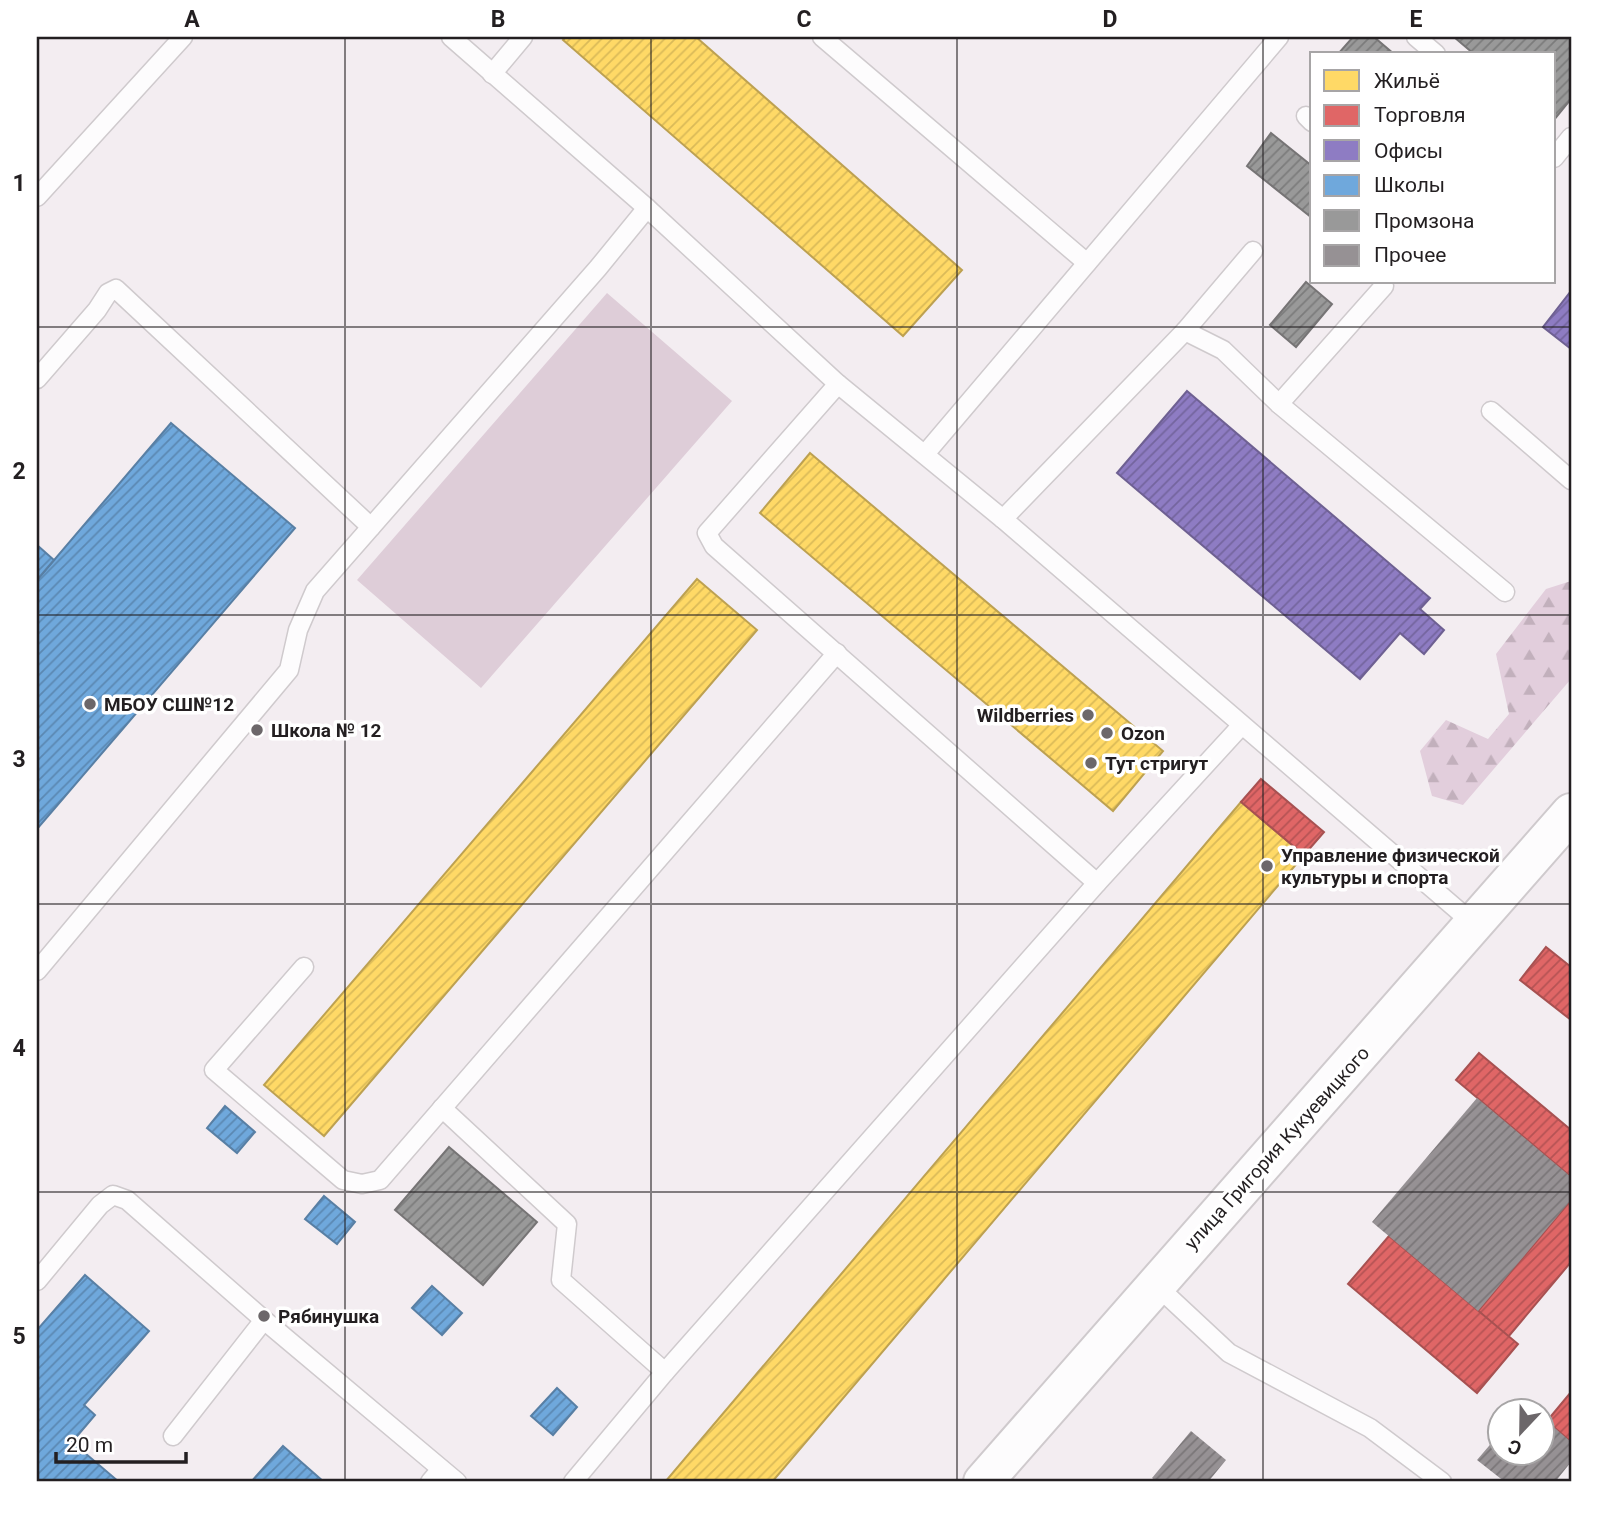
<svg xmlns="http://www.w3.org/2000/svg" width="1608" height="1519" viewBox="0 0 1608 1519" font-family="Roboto,sans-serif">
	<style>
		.forest { fill: url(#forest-firs) }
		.garden { fill: #decdd8 }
		.homes { fill: url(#homes-hatch); stroke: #bda151; stroke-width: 2 }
		.shops { fill: url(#shops-hatch); stroke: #a75151; stroke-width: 2 }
		.offices { fill: url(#offices-hatch); stroke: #6e6092; stroke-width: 2 }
		.schools { fill: url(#schools-hatch); stroke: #587fa4; stroke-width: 2 }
		.industry { fill: url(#industry-hatch); stroke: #767475; stroke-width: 2 }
		.building { fill: url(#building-hatch) }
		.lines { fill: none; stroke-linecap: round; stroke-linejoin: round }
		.service-casing { stroke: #cfcacd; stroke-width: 21 }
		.tertiary-casing { stroke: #cfcacd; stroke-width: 42 }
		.service { stroke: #fdfcfd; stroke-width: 18 }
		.tertiary { stroke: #fdfcfd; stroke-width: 38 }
		.grid { fill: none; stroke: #231f21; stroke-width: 2; stroke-opacity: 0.55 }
		.poi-dot { fill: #6c676a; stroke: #fff; stroke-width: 2.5 }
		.labels { text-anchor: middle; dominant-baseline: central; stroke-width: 7; stroke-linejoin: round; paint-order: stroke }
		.poi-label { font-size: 19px; font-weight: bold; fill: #231f21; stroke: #fff; text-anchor: start }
		.street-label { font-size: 19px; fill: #231f21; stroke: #fff }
		.neatline { fill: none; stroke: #231f21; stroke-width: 2.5 }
		.grid-label { font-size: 23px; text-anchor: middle; font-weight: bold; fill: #231f21 }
	</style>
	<defs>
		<pattern id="forest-firs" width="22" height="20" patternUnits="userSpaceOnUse" patternTransform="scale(1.75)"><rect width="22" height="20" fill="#e2cedc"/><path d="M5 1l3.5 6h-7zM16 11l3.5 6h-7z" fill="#c2b0bc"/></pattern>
		<pattern id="homes-hatch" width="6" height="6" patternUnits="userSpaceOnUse" patternTransform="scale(1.75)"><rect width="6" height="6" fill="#ffd966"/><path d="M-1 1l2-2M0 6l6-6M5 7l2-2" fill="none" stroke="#daba58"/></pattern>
		<pattern id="shops-hatch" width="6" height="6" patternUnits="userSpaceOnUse" patternTransform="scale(1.75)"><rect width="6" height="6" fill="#e06666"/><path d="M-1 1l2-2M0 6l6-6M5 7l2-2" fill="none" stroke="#b55354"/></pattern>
		<pattern id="offices-hatch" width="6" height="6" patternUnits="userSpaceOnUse" patternTransform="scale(1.75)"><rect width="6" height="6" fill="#8e7cc3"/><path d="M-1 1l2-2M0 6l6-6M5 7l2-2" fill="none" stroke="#74659e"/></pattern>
		<pattern id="schools-hatch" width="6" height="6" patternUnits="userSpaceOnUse" patternTransform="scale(1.75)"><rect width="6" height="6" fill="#6fa8dc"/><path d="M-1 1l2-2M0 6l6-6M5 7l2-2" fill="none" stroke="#5b88b2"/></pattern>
		<pattern id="industry-hatch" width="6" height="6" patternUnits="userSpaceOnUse" patternTransform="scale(1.75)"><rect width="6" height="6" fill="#999"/><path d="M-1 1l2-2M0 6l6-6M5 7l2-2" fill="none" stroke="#7c7c7c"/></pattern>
		<pattern id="building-hatch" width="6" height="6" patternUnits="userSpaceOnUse" patternTransform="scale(1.75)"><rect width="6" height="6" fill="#969194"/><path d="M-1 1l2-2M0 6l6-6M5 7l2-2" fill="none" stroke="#7a7678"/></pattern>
	</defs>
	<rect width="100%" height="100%" fill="#f3edf1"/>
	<path class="forest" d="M1571,581V679L1463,805L1432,796L1420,751L1446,720L1488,739L1509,714L1496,654L1546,589Z"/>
	<path class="garden" d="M607,293L732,401L481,688L357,580Z"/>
	<g class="homes">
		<path d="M566,37H696L962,270L903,336L563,40Z"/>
		<path d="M810,453L1163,751L1113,811L760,513Z"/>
		<path d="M697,579L757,630L324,1136L264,1085Z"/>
		<path d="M1241,802L1304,855L772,1482H665Z"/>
	</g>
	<g class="shops">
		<path d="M1261,779L1324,832L1304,855L1241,802Z"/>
		<path d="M1546,947L1571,967V1020L1520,980Z"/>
		<path d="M1479,1053L1571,1130V1177L1456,1080Z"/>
		<path d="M1571,1200V1262L1508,1337L1478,1311Z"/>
		<path d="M1389,1236L1518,1344L1477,1393L1348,1284Z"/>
		<path d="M1571,1392V1442L1547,1421Z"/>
	</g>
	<g class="offices">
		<path d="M1571,291V349L1543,327Z"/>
		<path d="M1187,391L1430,598L1420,609L1444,630L1424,654L1400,633L1360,679L1117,473Z"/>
	</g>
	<g class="schools">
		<path d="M171,423L295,528L37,829V580Z"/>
		<path d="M37,545L54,560L37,580Z"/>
		<path d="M225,1106L255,1132L237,1153L207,1128Z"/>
		<path d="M324,1196L355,1222L337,1244L305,1219Z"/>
		<path d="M85,1275L149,1331L84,1405L95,1415L72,1442L119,1482H37V1330Z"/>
		<path d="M432,1286L462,1313L442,1335L412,1308Z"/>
		<path d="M557,1388L577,1407L553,1435L531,1416Z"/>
		<path d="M283,1446L324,1482H251Z"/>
	</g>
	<g class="industry">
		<path d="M1353,37H1374L1394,54H1338Z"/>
		<path d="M1454,37H1571V99L1554,120V54H1474Z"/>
		<path d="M1271,133L1312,166V218L1247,166Z"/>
		<path d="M1306,282L1332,304L1296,347L1270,325Z"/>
		<path d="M449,1147L537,1222L483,1285L395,1210Z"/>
	</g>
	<g class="building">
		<path d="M1477,1098L1571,1177V1200L1478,1311L1372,1222Z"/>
		<path d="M1524,1403L1533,1410H1518Z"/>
		<path d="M1542,1417L1571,1442V1462L1555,1482H1505L1477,1460L1500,1433V1452H1542Z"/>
		<path d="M1191,1431L1226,1460L1208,1482H1157L1152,1478Z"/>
	</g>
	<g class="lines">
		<g class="service-casing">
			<g id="service">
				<path d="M451,37L647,208L838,384L1003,519L1475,925"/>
				<path d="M822,37L1087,263"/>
				<path d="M1416,37L1436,54"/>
				<path d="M492,74L523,37"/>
				<path d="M1306,116L1312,122"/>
				<path d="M1554,158L1571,137"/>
				<path d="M37,197L183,37"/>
				<path d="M1185,331L1223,350L1279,404L1505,592"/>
				<path d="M37,379L97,310L108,293L116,289L371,527"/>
				<path d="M838,384L707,533L714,546L1097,883"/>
				<path d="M1279,404L1384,286"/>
				<path d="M1491,411L1571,480"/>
				<path d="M925,454L1279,37"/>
				<path d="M1003,519L1185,331L1253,251"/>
				<path d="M304,967L214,1070L343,1180L362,1184L380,1180L837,653"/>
				<path d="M37,971L289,670L298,630L315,591L598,268L647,208"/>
				<path d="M442,1108L567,1224L561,1280L665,1372"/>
				<path d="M37,1281L100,1205L113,1195L127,1200L264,1320L457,1482"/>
				<path d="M1156,1285L1229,1353L1370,1428L1442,1482"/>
				<path d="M173,1436L264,1320"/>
				<path d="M430,1482L441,1469"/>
				<path d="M573,1482L665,1372L1097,883L1241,726"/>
			</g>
		</g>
		<g class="tertiary-casing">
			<path id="tertiary" d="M983,1482L1571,813"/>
		</g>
		<use href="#service" class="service"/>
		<use href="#tertiary" class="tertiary"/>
	</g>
	<path class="grid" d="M345,37V1482M651,37V1482M957,37V1482M1263,37V1482M37,327H1571M37,615H1571M37,904H1571M37,1192H1571"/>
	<g class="poi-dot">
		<circle cx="90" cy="704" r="7"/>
		<circle cx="1088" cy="715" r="7"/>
		<circle cx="257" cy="730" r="7"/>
		<circle cx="1107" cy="733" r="7"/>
		<circle cx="1091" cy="763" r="7"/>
		<circle cx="1267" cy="866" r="7"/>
		<circle cx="264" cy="1316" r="7"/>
	</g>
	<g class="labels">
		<g class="poi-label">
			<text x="104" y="704">МБОУ СШ№12</text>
			<text x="1074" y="715" text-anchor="end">Wildberries</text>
			<text x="271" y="730">Школа № 12</text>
			<text x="1121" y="733">Ozon</text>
			<text x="1105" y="763">Тут стригут</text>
			<text x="1281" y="855">Управление физической<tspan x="1281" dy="22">культуры и спорта</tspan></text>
			<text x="278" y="1316">Рябинушка</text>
		</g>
		<g class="street-label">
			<text transform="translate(1277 1148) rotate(-48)">улица Григория Кукуевицкого</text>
		</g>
	</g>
	<rect width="1608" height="1519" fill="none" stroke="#ffffff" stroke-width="77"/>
	<rect x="1310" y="52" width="245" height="231" fill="#ffffff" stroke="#a7a5a6" stroke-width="2"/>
	<rect x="1324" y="70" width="35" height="21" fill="#ffd966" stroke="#a7a5a6" stroke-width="2"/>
	<text x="1374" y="88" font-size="21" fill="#231f21">Жильё</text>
	<rect x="1324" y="105" width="35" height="21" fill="#e06666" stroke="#a7a5a6" stroke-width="2"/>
	<text x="1374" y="122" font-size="21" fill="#231f21">Торговля</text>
	<rect x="1324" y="140" width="35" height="21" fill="#8e7cc3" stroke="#a7a5a6" stroke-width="2"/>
	<text x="1374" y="158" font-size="21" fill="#231f21">Офисы</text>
	<rect x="1324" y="175" width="35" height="21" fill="#6fa8dc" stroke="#a7a5a6" stroke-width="2"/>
	<text x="1374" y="192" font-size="21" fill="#231f21">Школы</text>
	<rect x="1324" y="210" width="35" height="21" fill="#999999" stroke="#a7a5a6" stroke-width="2"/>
	<text x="1374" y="228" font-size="21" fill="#231f21">Промзона</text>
	<rect x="1324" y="245" width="35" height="21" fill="#969194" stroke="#a7a5a6" stroke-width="2"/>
	<text x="1374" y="262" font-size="21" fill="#231f21">Прочее</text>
	<g transform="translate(1521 1432) rotate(202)"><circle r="33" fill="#ffffff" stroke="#a7a5a6" stroke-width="2"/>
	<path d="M0-5L12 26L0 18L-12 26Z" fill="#6c676a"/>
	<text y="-10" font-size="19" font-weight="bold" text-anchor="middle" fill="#231f21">С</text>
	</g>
	<path d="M56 1452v10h130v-10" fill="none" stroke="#231f21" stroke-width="3.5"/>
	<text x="66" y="1452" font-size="21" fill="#231f21" stroke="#ffffff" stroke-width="5" paint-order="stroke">20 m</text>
	<rect x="38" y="38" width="1532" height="1442" class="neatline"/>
	<g class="grid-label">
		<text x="192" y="27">A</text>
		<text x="498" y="27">B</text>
		<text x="804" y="27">C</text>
		<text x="1110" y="27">D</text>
		<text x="1416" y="27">E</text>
		<text x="19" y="191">1</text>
		<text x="19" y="479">2</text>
		<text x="19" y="767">3</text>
		<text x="19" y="1056">4</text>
		<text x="19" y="1344">5</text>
	</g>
</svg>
